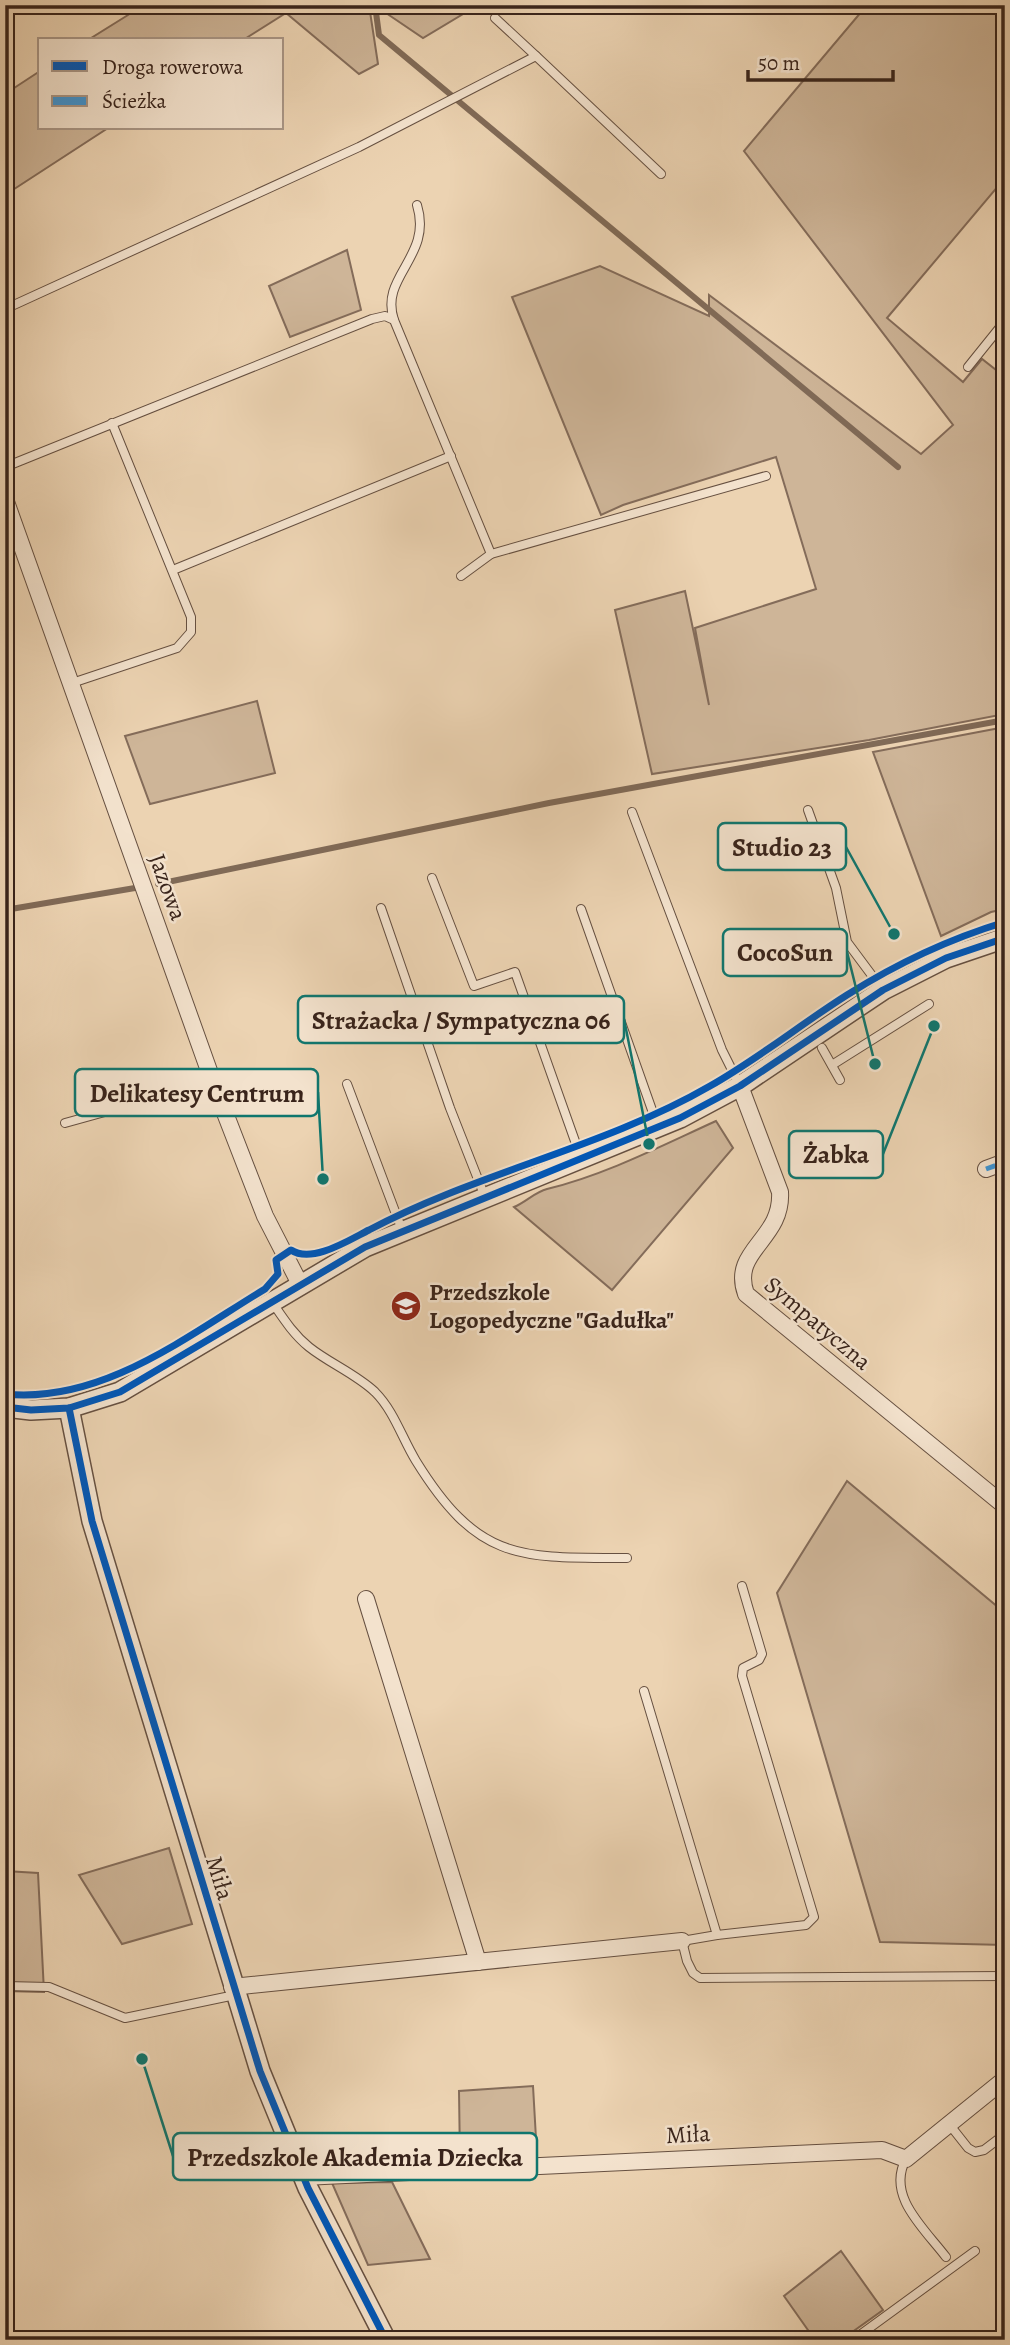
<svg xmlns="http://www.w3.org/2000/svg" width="1010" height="2345" viewBox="0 0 1010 2345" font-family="Alegreya,serif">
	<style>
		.green { fill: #ceb598; stroke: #846c5a; stroke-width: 2 }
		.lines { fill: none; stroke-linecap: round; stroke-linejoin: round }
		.stream { stroke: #806a57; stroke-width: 6 }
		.service-casing { stroke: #665041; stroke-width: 10 }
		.minor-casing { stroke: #665041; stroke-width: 18 }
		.tertiary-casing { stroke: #665041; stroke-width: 22 }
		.service { stroke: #f3e2cd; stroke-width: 8 }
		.minor { stroke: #f3e2cd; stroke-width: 16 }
		.tertiary { stroke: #f3e2cd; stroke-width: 19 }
		.quiet { stroke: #3e95d4; stroke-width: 5; stroke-dasharray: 10 5; stroke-linecap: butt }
		.cycleway-casing { stroke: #f3e2cd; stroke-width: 11 }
		.cycleway { stroke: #0057b8; stroke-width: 7 }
		.labels { text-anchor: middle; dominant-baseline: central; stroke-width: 5; stroke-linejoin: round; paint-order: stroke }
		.street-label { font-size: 24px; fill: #39241b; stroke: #f3e2cd }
		.poi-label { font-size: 24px; font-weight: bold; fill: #39241b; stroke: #f3e2cd; text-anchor: start }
		.leader { fill: none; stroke: #0f766e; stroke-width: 2.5 }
		.callout-dot { fill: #0f766e; stroke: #f3e2cd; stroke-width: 2.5 }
		.callout { fill: #f3e2cd; stroke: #0f766e; stroke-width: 2.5 }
		.callout-label { font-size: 26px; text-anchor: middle; font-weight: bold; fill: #39241b }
	</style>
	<rect width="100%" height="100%" fill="#ecd3b2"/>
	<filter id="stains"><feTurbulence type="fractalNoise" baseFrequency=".00286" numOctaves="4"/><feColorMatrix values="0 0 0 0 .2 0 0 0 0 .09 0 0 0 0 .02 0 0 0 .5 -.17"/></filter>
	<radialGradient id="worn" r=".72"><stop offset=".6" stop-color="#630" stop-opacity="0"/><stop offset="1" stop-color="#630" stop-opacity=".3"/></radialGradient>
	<g class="green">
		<path d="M122,5H369L378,64L359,74L286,13L243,40H88L128,15Z"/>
		<path d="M382,5H478L423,38L383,11Z"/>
		<path d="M867,5H1005V178L887,318L963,382L982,359L1005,377V482L1000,488L1005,494V714L869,740L652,774L615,610L685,591L709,705L695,628L816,589L776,457L623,505L601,515L512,297L600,266L709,316V295L921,454L953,425L744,151Z"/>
		<path d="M40,71V128H108L5,195V94Z"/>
		<path d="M347,250L361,310L290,337L269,286Z"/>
		<path d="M257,701L275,773L150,804L125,736Z"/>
		<path d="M1005,727V909L991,912L941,936L873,752Z"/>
		<path d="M716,1121L733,1148L612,1290L514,1207C526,1202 535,1192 547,1189C605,1175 661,1146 716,1121Z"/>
		<path d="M847,1481L1005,1613V1945L880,1942L777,1593Z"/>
		<path d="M169,1848L192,1924L122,1944L79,1875Z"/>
		<path d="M5,1871L38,1873L44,1992L5,1991Z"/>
		<path d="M533,2086L537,2156L460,2160L459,2091Z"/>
		<path d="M392,2182L430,2259L368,2265L332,2183Z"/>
		<path d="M841,2251L883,2310L841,2340H815L784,2296Z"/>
	</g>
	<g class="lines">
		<g class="stream">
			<path d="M375,5L379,35L898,467"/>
			<path d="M158,884L549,803L1005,720"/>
			<path d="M5,910L135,888"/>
		</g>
		<g class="service-casing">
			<g id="service">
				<path d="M495,18L536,56"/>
				<path d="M5,309L359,147L536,56L661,174"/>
				<path d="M394,320C379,276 433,257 417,205"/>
				<path d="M968,367L1005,321"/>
				<path d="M5,467L372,319L385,316L394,320L491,554"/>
				<path d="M173,570L451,456"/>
				<path d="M461,576L491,554L766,476"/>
				<path d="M72,683L177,648L191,632V617L112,423"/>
				<path d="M808,810L836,888L847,942L882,989"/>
				<path d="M632,812L722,1050L740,1086"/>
				<path d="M432,878L474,986L515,972L581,1158"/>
				<path d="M381,908L450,1108L485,1197"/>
				<path d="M581,909L658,1127"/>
				<path d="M822,1048L840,1080"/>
				<path d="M832,1065L929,1004"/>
				<path d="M347,1084L402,1230"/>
				<path d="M65,1123L213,1082"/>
				<path d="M272,1302C283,1318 293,1334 309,1347C329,1363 356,1374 375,1392C394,1411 402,1438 416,1461C478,1561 518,1558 627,1558"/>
				<path d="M644,1691L717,1935L682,1941L687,1961L693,1973L700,1978L1005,1976"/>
				<path d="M717,1935L806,1925L814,1917L742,1676L743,1668L759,1660L762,1654L742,1586"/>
				<path d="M5,1986L49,1987L125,2018L235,1995"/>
				<path d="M949,2124L968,2148L975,2152L984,2150L1005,2134"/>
				<path d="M906,2159C886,2196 924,2228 946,2257"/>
				<path d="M853,2340L975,2251"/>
			</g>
		</g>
		<g class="minor-casing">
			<g id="minor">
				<path d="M5,499L213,1082L265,1216L301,1286"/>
				<path d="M740,1086L780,1192C783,1240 730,1250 746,1294L1005,1506"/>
				<path d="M986,1169L1005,1162"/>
				<path d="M366,1599L478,1962"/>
				<path d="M232,1987L682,1941"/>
				<path d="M303,2177L882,2150L906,2159L1005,2079"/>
			</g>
		</g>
		<g class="tertiary-casing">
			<g id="tertiary">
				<path d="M5,1407L31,1410L69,1408L120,1392L365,1247L680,1118L740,1086L883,990L946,958L1005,938"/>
				<path d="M69,1408L92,1521L260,2071L308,2188L386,2340"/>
			</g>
		</g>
		<use href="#service" class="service"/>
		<use href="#minor" class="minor"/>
		<use href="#tertiary" class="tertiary"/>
		<path class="quiet" d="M986,1169L1005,1162"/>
		<g class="cycleway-casing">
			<g id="cycleway">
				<path d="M5,1394C102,1404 187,1336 265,1289L278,1274L276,1260L291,1250C312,1264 349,1240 369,1230C478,1172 603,1148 710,1086C758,1059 801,1024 847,995C896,964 949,939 1005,922"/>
				<path d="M5,1407L31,1410L69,1408L120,1392L365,1247L680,1118L740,1086L883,990L946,958L1005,938"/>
				<path d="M69,1408L92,1521L260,2071L308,2188L386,2340"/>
			</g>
		</g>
		<use href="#cycleway" class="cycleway"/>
	</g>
	<defs>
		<g id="school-disc" transform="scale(1.575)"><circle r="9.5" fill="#8f2418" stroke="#f3e2cd"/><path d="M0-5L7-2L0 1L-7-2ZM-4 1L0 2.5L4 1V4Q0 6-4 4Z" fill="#fff"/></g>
	</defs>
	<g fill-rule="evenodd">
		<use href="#school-disc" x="406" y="1306"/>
	</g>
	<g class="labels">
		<g class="street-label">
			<text transform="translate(168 887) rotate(70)">Jazowa</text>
			<text transform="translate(818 1323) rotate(40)">Sympatyczna</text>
			<text transform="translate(220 1878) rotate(73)">Miła</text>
			<text transform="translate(688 2134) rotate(-3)">Miła</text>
		</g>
		<g class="poi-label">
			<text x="429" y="1292">Przedszkole<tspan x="429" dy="28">Logopedyczne "Gadułka"</tspan></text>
		</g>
	</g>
	<path class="leader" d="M894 934L846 847M875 1064L847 952M649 1144L624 1019M323 1179L318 1092M934 1026L883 1154M142 2059L173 2156"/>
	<g class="callout-dot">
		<circle cx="894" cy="934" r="7"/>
		<circle cx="875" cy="1064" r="7"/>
		<circle cx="649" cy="1144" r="7"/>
		<circle cx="323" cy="1179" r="7"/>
		<circle cx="934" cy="1026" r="7"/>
		<circle cx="142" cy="2059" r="7"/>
	</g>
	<g class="callout">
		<rect x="718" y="823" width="128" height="47" rx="7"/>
		<rect x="723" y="929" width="124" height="47" rx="7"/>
		<rect x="298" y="996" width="326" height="47" rx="7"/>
		<rect x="75" y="1069" width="243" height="47" rx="7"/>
		<rect x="789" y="1131" width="94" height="47" rx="7"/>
		<rect x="173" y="2133" width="364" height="47" rx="7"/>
	</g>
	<g class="callout-label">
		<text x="782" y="856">Studio 23</text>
		<text x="785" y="961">CocoSun</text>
		<text x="461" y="1029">Strażacka / Sympatyczna 06</text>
		<text x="197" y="1102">Delikatesy Centrum</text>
		<text x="836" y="1163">Żabka</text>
		<text x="355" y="2166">Przedszkole Akademia Dziecka</text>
	</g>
	<rect width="1010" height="2345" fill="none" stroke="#ecd3b2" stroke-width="28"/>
	<rect x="7" y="7" width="996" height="2331" fill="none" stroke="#39241b" stroke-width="3.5"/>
	<rect x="14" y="14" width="982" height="2317" fill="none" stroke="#39241b" stroke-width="2"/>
	<rect x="38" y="38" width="245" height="91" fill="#f3e2cd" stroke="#a99686" stroke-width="2"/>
	<rect x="52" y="61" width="35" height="10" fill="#0057b8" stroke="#a99686" stroke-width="2"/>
	<text x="102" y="74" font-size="21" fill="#39241b">Droga rowerowa</text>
	<rect x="52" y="96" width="35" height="10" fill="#3e95d4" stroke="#a99686" stroke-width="2"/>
	<text x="102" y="108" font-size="21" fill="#39241b">Ścieżka</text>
	<path d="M748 70v10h145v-10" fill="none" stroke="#39241b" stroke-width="3.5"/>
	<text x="758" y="70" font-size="21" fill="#39241b" stroke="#f3e2cd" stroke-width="5" paint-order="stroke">50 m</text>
	<rect width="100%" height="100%" filter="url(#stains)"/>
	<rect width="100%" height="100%" fill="url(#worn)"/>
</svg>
